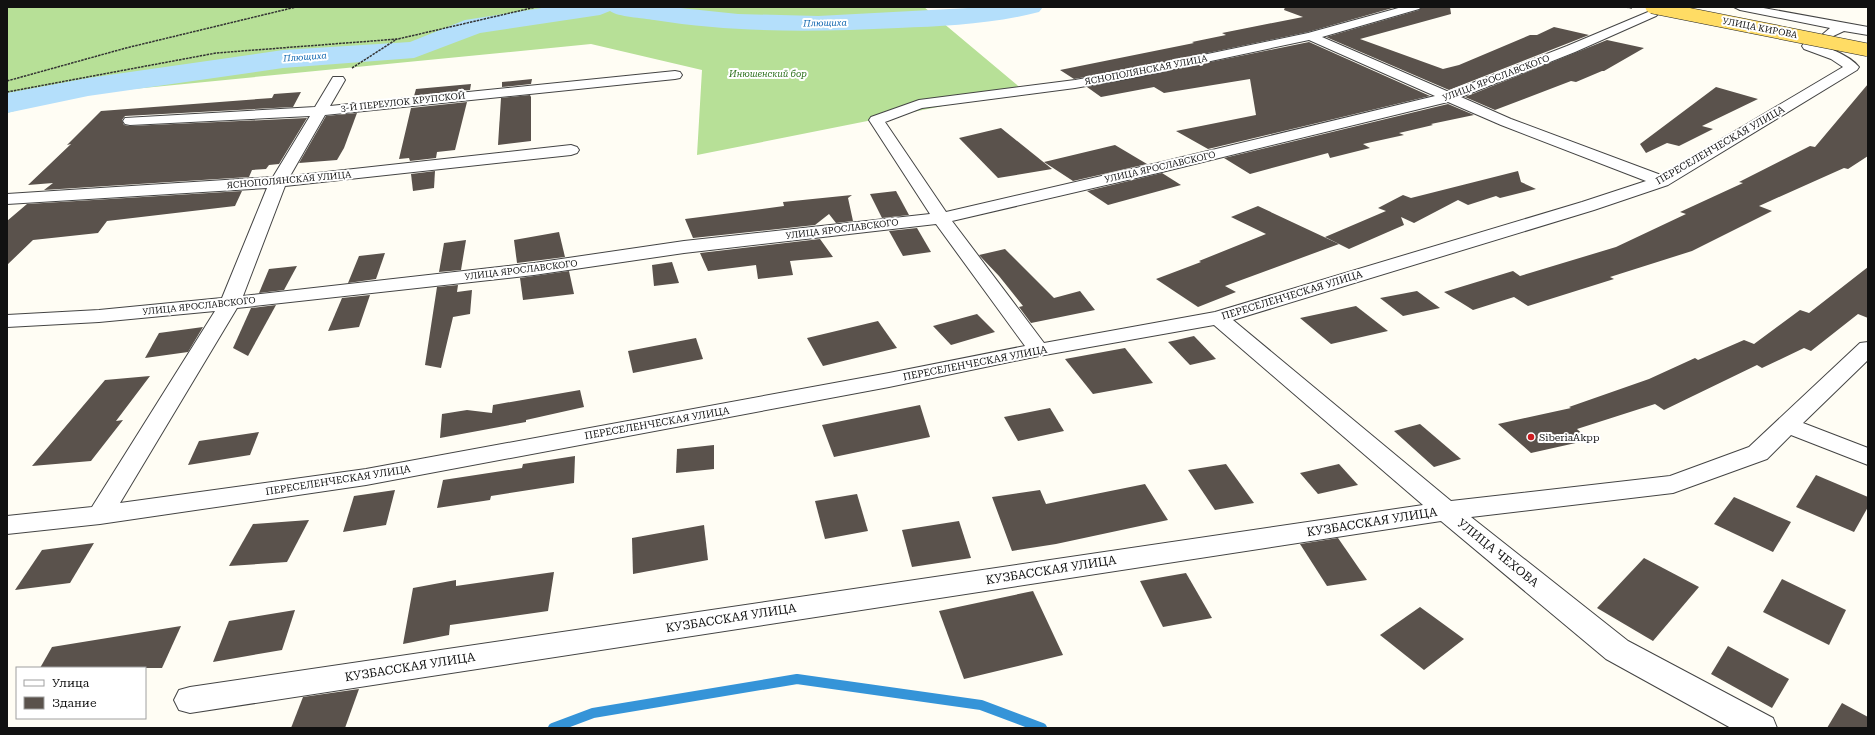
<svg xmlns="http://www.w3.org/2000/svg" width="1875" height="735" viewBox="0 0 1875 735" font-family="'Roboto Serif',serif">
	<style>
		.forest { fill: #b7e097 }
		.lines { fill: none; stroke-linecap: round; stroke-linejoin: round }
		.stream { stroke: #3594d8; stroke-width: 10 }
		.river { fill: #b4dffb; fill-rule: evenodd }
		.building { fill: #5a524c }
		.minor-casing { stroke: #444; stroke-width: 2 }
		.path { stroke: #333; stroke-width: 1.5; stroke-dasharray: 2.5 1; stroke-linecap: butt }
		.minor { fill: #fff; fill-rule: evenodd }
		.major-bridge-casing { stroke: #222; stroke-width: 14; stroke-linecap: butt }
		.path-bridge { stroke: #333; stroke-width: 1.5; stroke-dasharray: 2.5 1; stroke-linecap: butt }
		.major-bridge { stroke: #ffdc64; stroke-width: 13 }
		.poi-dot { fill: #cd1c21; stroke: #fff; stroke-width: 1.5 }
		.labels { text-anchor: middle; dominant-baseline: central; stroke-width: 4; stroke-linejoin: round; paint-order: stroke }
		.far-water-label { font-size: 9px; font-style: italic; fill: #0e65ae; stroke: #fff }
		.far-street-label { font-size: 9px; fill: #111; stroke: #fff }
		.far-park-label { font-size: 9px; font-style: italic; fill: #2a6f1a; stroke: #fff }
		.street-label { font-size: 10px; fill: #111; stroke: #fff }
		.poi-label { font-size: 10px; fill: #111; stroke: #fff; text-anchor: start }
		.near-street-label { font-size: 12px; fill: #111; stroke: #fff }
	</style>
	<rect width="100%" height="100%" fill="#fffdf4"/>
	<path class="forest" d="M7,7H924L1023,90L697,155L702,70L591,44L72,95L7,113Z"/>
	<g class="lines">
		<path class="stream" d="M553,728L593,713L797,679L981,705L1042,728"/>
		<path class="river" d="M548,7H671L738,14L818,16L987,7H1043L1039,12C992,24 946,26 898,28C814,32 737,33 654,20C643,18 618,17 610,11L600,15L480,33L414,58L283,68L88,96L7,113V93L88,78L283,50L410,42L465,20Z"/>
	</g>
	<g class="building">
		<path d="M1285,7H1396L1308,32L1131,69L1074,79L1060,70L1194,43L1192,42L1226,35L1222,33L1303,17L1284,10Z"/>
		<path d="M1422,7H1450L1451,14L1360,39L1443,69L1459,65L1530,35H1537L1554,27L1589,35L1449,90L1326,37L1419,10Z"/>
		<path d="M1607,40L1644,48L1604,71H1602L1576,82L1571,81L1495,110L1465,97Z"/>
		<path d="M1309,42L1430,96L1208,149L1176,131L1256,115L1250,79L1164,93L1154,87L1101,97L1087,87Z"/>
		<path d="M532,79L531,84L502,87V82Z"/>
		<path d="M471,84L470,90L414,96L416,89Z"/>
		<path d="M1868,84V156L1848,169L1844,168L1759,206L1772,211L1692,251L1610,277L1614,279L1528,306L1514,297L1473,310L1444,292L1513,271L1520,276L1616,247L1686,214L1680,212L1743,183L1739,182L1810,146L1815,147Z"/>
		<path d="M1716,87L1758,99L1702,126L1713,129L1679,146L1667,143L1646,153L1640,144Z"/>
		<path d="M301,92L293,107L125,116L122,120L124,125L130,126L307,118L279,164L269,165L266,169L252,170L249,177L44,190L53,183L28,185L71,144L67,145L101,111L272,98L274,94Z"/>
		<path d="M530,95L531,97V141L498,145L501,98Z"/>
		<path d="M467,102L455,150L437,152L436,158L410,161L409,158L399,159L411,108Z"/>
		<path d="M1448,104L1474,115L1431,124L1433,125L1399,133L1404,135L1363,144L1370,148L1330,158L1328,153L1250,174L1224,158Z"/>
		<path d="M357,113L344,148L337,160L299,163L326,116Z"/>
		<path d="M1001,128L1052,169L998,178L959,138Z"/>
		<path d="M1115,145L1147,164L1073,181L1044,162Z"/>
		<path d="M435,171L434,188L413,191L411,174Z"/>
		<path d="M1518,171L1521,182L1536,189L1500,198L1496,196L1468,205L1458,200L1414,223L1401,217L1404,225L1349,249L1325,237L1386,211L1378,208L1403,195L1411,198Z"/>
		<path d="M1162,173L1181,185L1108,205L1087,191Z"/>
		<path d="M242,191L235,206L107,221L98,233L33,240L7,265V221L27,204Z"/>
		<path d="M896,191L909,215L882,218L870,194Z"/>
		<path d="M852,195L848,198L853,221L836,223L829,214L815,225L693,238L685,219L784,206L783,202Z"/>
		<path d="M1258,206L1339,244L1225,286L1236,292L1198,307L1156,279L1201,262L1199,261L1266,234L1231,217Z"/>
		<path d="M917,228L931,252L903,256L889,231Z"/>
		<path d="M559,232L565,257L517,263L514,240Z"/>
		<path d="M820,239L833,257L790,261L793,275L758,279L756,265L708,271L700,253Z"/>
		<path d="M466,240L461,270L439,272L444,243Z"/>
		<path d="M1005,249L1054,298L1080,291L1095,310L1031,323L1019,307L1023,306L999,276L979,255Z"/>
		<path d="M385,253L376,279L348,283L359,256Z"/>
		<path d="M672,262L679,283L654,286L652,265Z"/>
		<path d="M297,266L284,290L259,293L269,269Z"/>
		<path d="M1868,267V318L1858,314L1811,351L1804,348L1762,368L1757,365L1664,410L1655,404L1577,429L1589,440L1531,453L1498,424L1571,408L1569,407L1649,379L1695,358L1698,360L1744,340L1754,344L1800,310L1809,313Z"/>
		<path d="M569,271L574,294L523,300L520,278Z"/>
		<path d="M458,285L457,292L472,290L470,314L453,317L441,368L425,365L437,287Z"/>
		<path d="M1417,291L1440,308L1403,316L1380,298Z"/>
		<path d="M370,295L359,327L328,331L342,298Z"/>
		<path d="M276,305L248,356L233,348L251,308Z"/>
		<path d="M1356,306L1388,331L1331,344L1300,318Z"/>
		<path d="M977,314L995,332L951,345L933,326Z"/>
		<path d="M878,321L897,348L823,366L807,338Z"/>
		<path d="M203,327L188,352L145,358L159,333Z"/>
		<path d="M1194,336L1216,359L1190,365L1168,342Z"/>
		<path d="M696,338L703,359L633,373L628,351Z"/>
		<path d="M1125,348L1153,383L1093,394L1065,359Z"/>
		<path d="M150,376L116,421L123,420L91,461L32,466L105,380Z"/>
		<path d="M580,390L584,407L526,420V422L440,438L442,414L467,410L492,413L493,405Z"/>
		<path d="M920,405L930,437L834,457L822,425Z"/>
		<path d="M1050,408L1064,431L1018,441L1004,417Z"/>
		<path d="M1420,424L1461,459L1434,467L1394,431Z"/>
		<path d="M259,432L250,455L188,465L199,441Z"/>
		<path d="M714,445V469L676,473L677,449Z"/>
		<path d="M575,456L574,483L491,496L490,500L437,508L443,480L522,468L523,464Z"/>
		<path d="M1226,464L1254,503L1215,510L1188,470Z"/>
		<path d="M1339,464L1358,485L1318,494L1300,473Z"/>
		<path d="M1816,475L1868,497V507L1854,532L1796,507Z"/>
		<path d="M1145,484L1168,520L1056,544L1012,551L992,497L1040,490L1046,504Z"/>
		<path d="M395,490L386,525L343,532L354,496Z"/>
		<path d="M857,494L868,531L825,539L815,501Z"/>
		<path d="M1734,497L1791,522L1773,552L1714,524Z"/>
		<path d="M309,520L287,562L229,566L253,524Z"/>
		<path d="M959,521L971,558L912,567L902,530Z"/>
		<path d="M704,525L708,560L633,574L632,538Z"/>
		<path d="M1338,538L1367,580L1327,586L1300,544Z"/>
		<path d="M94,543L70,583L15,590L42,550Z"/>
		<path d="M1644,558L1699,587L1653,641L1597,608Z"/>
		<path d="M554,572L548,611L450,625L449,635L403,644L413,588L456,580V586Z"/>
		<path d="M1186,573L1212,618L1163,627L1140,581Z"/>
		<path d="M1782,579L1846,610L1829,645L1763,612Z"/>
		<path d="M1033,591L1063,655L964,679L939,611Z"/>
		<path d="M1420,607L1464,639L1424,670L1380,635Z"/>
		<path d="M295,610L282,650L213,662L229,621Z"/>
		<path d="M181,626L162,668H40L52,647Z"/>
		<path d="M1728,646L1789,679L1772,708L1711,674Z"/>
		<path d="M359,689L345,728H291L303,697Z"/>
		<path d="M1842,703L1868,717V728H1827Z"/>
	</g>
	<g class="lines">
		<g class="minor-casing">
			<g id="minor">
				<path d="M1402,7H1421L1419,9L1322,37L1449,92L1567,46L1648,12H1656L1658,14L1656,16L1575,52L1461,97L1511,119L1661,175L1843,67L1831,59L1804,49L1802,46L1804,43C1816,40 1851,56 1859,67L1857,70L1668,185L1594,210L1233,320L1451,501L1670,476L1749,447L1860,343L1868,342V360L1803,423L1868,448V465L1791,435L1767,459L1673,493L1471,517L1628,641L1773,718L1777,728H1731L1606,659L1441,521L190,713L179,710L174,700L179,690L190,687L1423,505L1214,325L1039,356L889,387L366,485L100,524L7,534V516L92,507L215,311L99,322L7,327V315L99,310L222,298L267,188L7,204V194L273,177L310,116L130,125L125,124L123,121L125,118L315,107L333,77H343L345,80L330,106L675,71L680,72L682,75L680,78L675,79L325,115L290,176L571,145L577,147L579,150L577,153L571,155L285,186L243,296L534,263L684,241L930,214L869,120L871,117L919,100L1075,80L1131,70L1308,33ZM1309,40L1435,96L1162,162L946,212L885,122L922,108L1075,88L1131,78ZM1448,102L1501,125L1646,181L1582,202L1215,312L1044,343L952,221L1162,172ZM936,224L1025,346L889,373L366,469L120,503L237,308L534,275L684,253Z"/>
				<path d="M1734,7H1758L1868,27V35L1844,31L1829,38L1823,34L1830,28L1740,10Z"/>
			</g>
		</g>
		<g class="path">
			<path d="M352,68L397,39"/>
			<path d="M7,81L126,48L296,7"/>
			<path d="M7,92L216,53L398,39L536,7"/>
		</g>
		<use href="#minor" class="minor"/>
		<g class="major-bridge-casing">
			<path id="major-bridge" d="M1652,7L1868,50"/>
		</g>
		<path class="path-bridge" d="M1626,7L1632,8"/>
		<use href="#major-bridge" class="major-bridge"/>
	</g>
	<circle class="poi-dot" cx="1531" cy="437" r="4"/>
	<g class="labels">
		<g class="far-water-label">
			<text transform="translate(825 23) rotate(-1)">Плющиха</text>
			<text transform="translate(305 57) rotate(-4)">Плющиха</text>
		</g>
		<g class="far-street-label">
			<text transform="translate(1760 28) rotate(11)">УЛИЦА КИРОВА</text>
			<text transform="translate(1146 70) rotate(-11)">ЯСНОПОЛЯНСКАЯ УЛИЦА</text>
			<text transform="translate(1496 78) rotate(-21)">УЛИЦА ЯРОСЛАВСКОГО</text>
			<text transform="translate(403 102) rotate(-6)">3-Й ПЕРЕУЛОК КРУПСКОЙ</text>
			<text transform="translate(1160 167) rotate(-13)">УЛИЦА ЯРОСЛАВСКОГО</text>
			<text transform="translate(289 180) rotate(-5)">ЯСНОПОЛЯНСКАЯ УЛИЦА</text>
			<text transform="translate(842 229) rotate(-7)">УЛИЦА ЯРОСЛАВСКОГО</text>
			<text transform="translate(521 270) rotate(-7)">УЛИЦА ЯРОСЛАВСКОГО</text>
			<text transform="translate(199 306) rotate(-6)">УЛИЦА ЯРОСЛАВСКОГО</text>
		</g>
		<g class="far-park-label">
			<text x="768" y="74">Инюшенский бор</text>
		</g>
		<g class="street-label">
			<text transform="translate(1720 145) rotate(-30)">ПЕРЕСЕЛЕНЧЕСКАЯ УЛИЦА</text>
			<text transform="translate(1292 295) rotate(-17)">ПЕРЕСЕЛЕНЧЕСКАЯ УЛИЦА</text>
			<text transform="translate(975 363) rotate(-11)">ПЕРЕСЕЛЕНЧЕСКАЯ УЛИЦА</text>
			<text transform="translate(657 423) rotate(-10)">ПЕРЕСЕЛЕНЧЕСКАЯ УЛИЦА</text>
			<text transform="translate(338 480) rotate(-9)">ПЕРЕСЕЛЕНЧЕСКАЯ УЛИЦА</text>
		</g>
		<g class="poi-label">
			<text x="1539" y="437">SiberiaAkpp</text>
		</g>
		<g class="near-street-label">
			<text transform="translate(1372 522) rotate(-9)">КУЗБАССКАЯ УЛИЦА</text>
			<text transform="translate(1498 553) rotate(39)">УЛИЦА ЧЕХОВА</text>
			<text transform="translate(1051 570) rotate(-9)">КУЗБАССКАЯ УЛИЦА</text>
			<text transform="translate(731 618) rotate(-9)">КУЗБАССКАЯ УЛИЦА</text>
			<text transform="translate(410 667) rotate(-9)">КУЗБАССКАЯ УЛИЦА</text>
		</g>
	</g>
	<rect width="1875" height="735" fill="none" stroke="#111111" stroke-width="16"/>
	<rect x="16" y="667" width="130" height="52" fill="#ffffff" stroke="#a0a0a0"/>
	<rect x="24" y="680" width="20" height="6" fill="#ffffff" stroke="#a0a0a0"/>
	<text x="52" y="687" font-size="12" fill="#111111">Улица</text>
	<rect x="24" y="697" width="20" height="12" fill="#5a524c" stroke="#a0a0a0"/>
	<text x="52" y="707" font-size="12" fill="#111111">Здание</text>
</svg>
